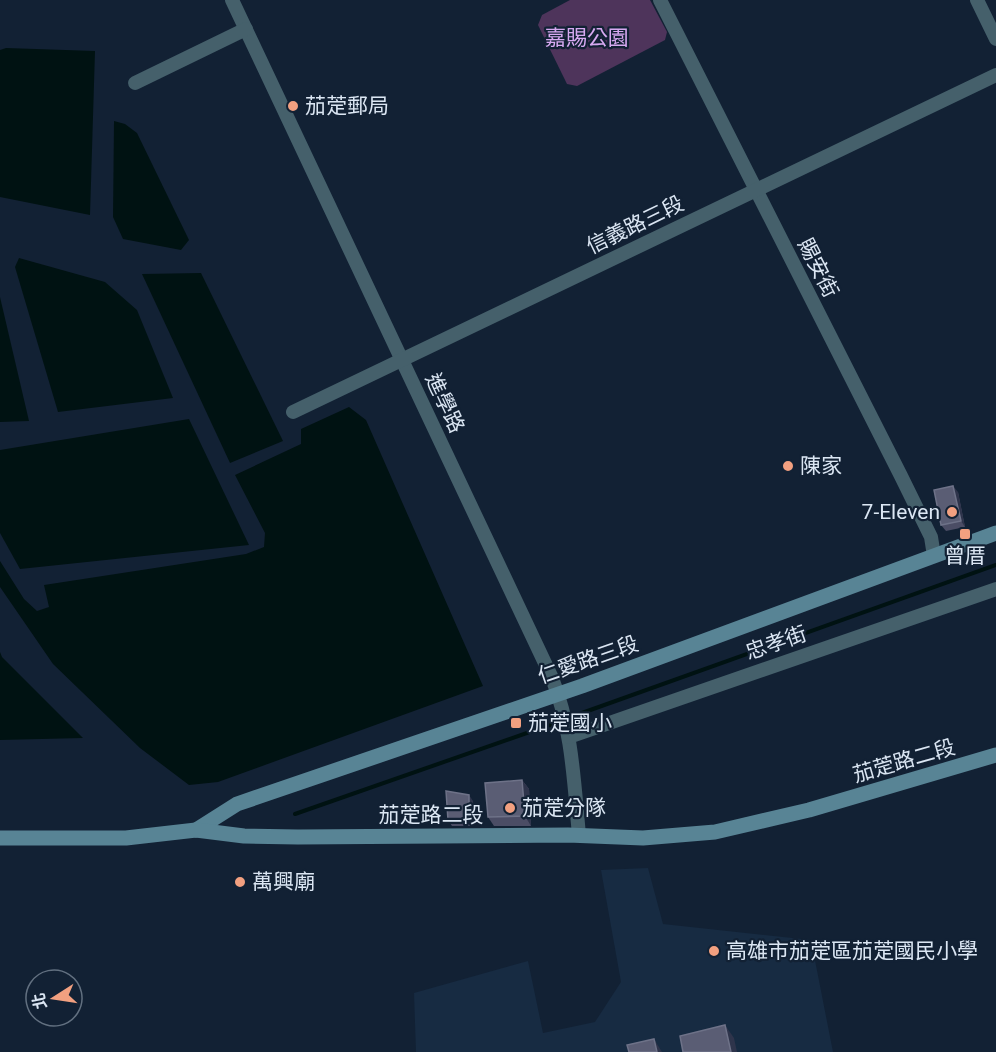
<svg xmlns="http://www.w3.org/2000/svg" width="996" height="1052" viewBox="0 0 996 1052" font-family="Roboto,'Noto Sans TC',sans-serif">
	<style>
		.built { fill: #172b42 }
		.green { fill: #4e345b }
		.water { fill: #001212 }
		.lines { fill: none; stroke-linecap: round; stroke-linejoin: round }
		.stream { stroke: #001212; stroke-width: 4 }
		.street { stroke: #45606b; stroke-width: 14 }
		.secondary { stroke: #588495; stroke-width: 15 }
		.wall { fill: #4b4d65 }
		.shaded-wall { fill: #2e344b }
		.building { fill: #5a5d74; stroke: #6e7288; stroke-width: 1.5 }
		.poi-dot { fill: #f2a080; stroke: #122134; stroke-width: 2 }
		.labels { text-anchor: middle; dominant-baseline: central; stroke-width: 4.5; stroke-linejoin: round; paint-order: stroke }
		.park-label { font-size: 21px; fill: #d7a9f1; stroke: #122134 }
		.poi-label { font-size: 21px; fill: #dbe6f3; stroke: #122134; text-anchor: start }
		.street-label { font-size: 21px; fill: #dbe6f3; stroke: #122134 }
	</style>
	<rect width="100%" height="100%" fill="#122134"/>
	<path class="built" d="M648,868L663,924L811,940L833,1052H416L414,993L528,961L543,1033L595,1022L621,982L601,870Z"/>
	<path class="green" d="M570,0H650L667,32L665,40L577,86L567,84L538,25L542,15Z"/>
	<g class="water">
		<path d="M6,48L95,51L90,215L0,197V50Z"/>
		<path d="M114,121L125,124L137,133L189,240L181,250L123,239L113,217Z"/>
		<path d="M19,258L105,282L137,310L173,398L58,412L15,267Z"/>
		<path d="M201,273L283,441L230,463L142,274Z"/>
		<path d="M0,297L29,421L0,422Z"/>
		<path d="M349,407L366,420L483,686L218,782L189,785L140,748L53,664L0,587V561L24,599L37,611L49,607L44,585L246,554L264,547L265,533L235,475L301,444V429Z"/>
		<path d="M189,419L249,545L20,569L0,533V450Z"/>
		<path d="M0,652L2,657L83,738L0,740Z"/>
	</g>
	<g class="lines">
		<g class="stream">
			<path d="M568,718L996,565"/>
			<path d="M295,814L561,721"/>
		</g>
		<g class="street">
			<path d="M232,0L552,678C572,728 574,782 579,835"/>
			<path d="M660,0L901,476L931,537L934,556"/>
			<path d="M977,0L996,39"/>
			<path d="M135,83L246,29"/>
			<path d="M293,412L996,75"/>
			<path d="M569,737L996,589"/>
		</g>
		<g class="secondary">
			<path d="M196,830L237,804L582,686L996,533"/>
			<path d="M0,838H126L196,830L244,836L298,837L568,835L643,838L715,832L809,810L996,755"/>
		</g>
	</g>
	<g class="wall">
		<path d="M958,492L965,527L946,531L941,525Z"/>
		<path d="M522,780L529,789L531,826H494L488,817Z"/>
		<path d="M473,801L474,826H452L448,820Z"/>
	</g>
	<g class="shaded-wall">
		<path d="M953,486L958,492L965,527L961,521Z"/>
		<path d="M522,780L529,789L531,826L525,816Z"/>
		<path d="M469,795L473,801L474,826L469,820Z"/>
		<path d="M725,1025L734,1038L737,1052H731Z"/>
		<path d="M654,1039L662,1052H657Z"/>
	</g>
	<g class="building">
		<path d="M953,486L961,521L941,525L934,490Z"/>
		<path d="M522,780L525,816L488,817L485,783Z"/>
		<path d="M446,791L469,795V820H448Z"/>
		<path d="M725,1025L731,1052H683L680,1036Z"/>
		<path d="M654,1039L657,1052H629L627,1045Z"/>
	</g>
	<g class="poi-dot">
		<circle cx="293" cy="106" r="6"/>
		<circle cx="788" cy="466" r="6"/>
		<circle cx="952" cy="512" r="6"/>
		<rect x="959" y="528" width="12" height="12" rx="3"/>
		<rect x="510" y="717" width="12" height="12" rx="3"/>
		<circle cx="510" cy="808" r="6"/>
		<circle cx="240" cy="882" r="6"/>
		<circle cx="714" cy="951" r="6"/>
	</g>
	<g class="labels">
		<g class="park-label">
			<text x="587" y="38">嘉賜公園</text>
		</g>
		<g class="poi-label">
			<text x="305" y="106">茄萣郵局</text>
			<text x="800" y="466">陳家</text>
			<text x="940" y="512" text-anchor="end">7-Eleven</text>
			<text x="965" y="556" text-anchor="middle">曾厝</text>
			<text x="528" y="723">茄萣國小</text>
			<text x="522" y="808">茄萣分隊</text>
			<text x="252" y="882">萬興廟</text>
			<text x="726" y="951">高雄市茄萣區茄萣國民小學</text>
		</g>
		<g class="street-label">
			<text transform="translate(635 225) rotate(-26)">信義路三段</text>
			<text transform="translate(818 268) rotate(63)">賜安街</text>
			<text transform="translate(445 403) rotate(65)">進學路</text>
			<text transform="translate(776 643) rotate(-19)">忠孝街</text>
			<text transform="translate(588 660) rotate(-19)">仁愛路三段</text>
			<text transform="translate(904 761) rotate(-16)">茄萣路二段</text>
			<text x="431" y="815">茄萣路二段</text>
		</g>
	</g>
	<g transform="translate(54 998) rotate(258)"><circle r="28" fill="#122134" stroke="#627080" stroke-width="1.5"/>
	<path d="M0-4.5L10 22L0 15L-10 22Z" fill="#f2a080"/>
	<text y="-9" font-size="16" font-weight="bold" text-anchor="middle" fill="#dbe6f3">北</text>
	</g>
</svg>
